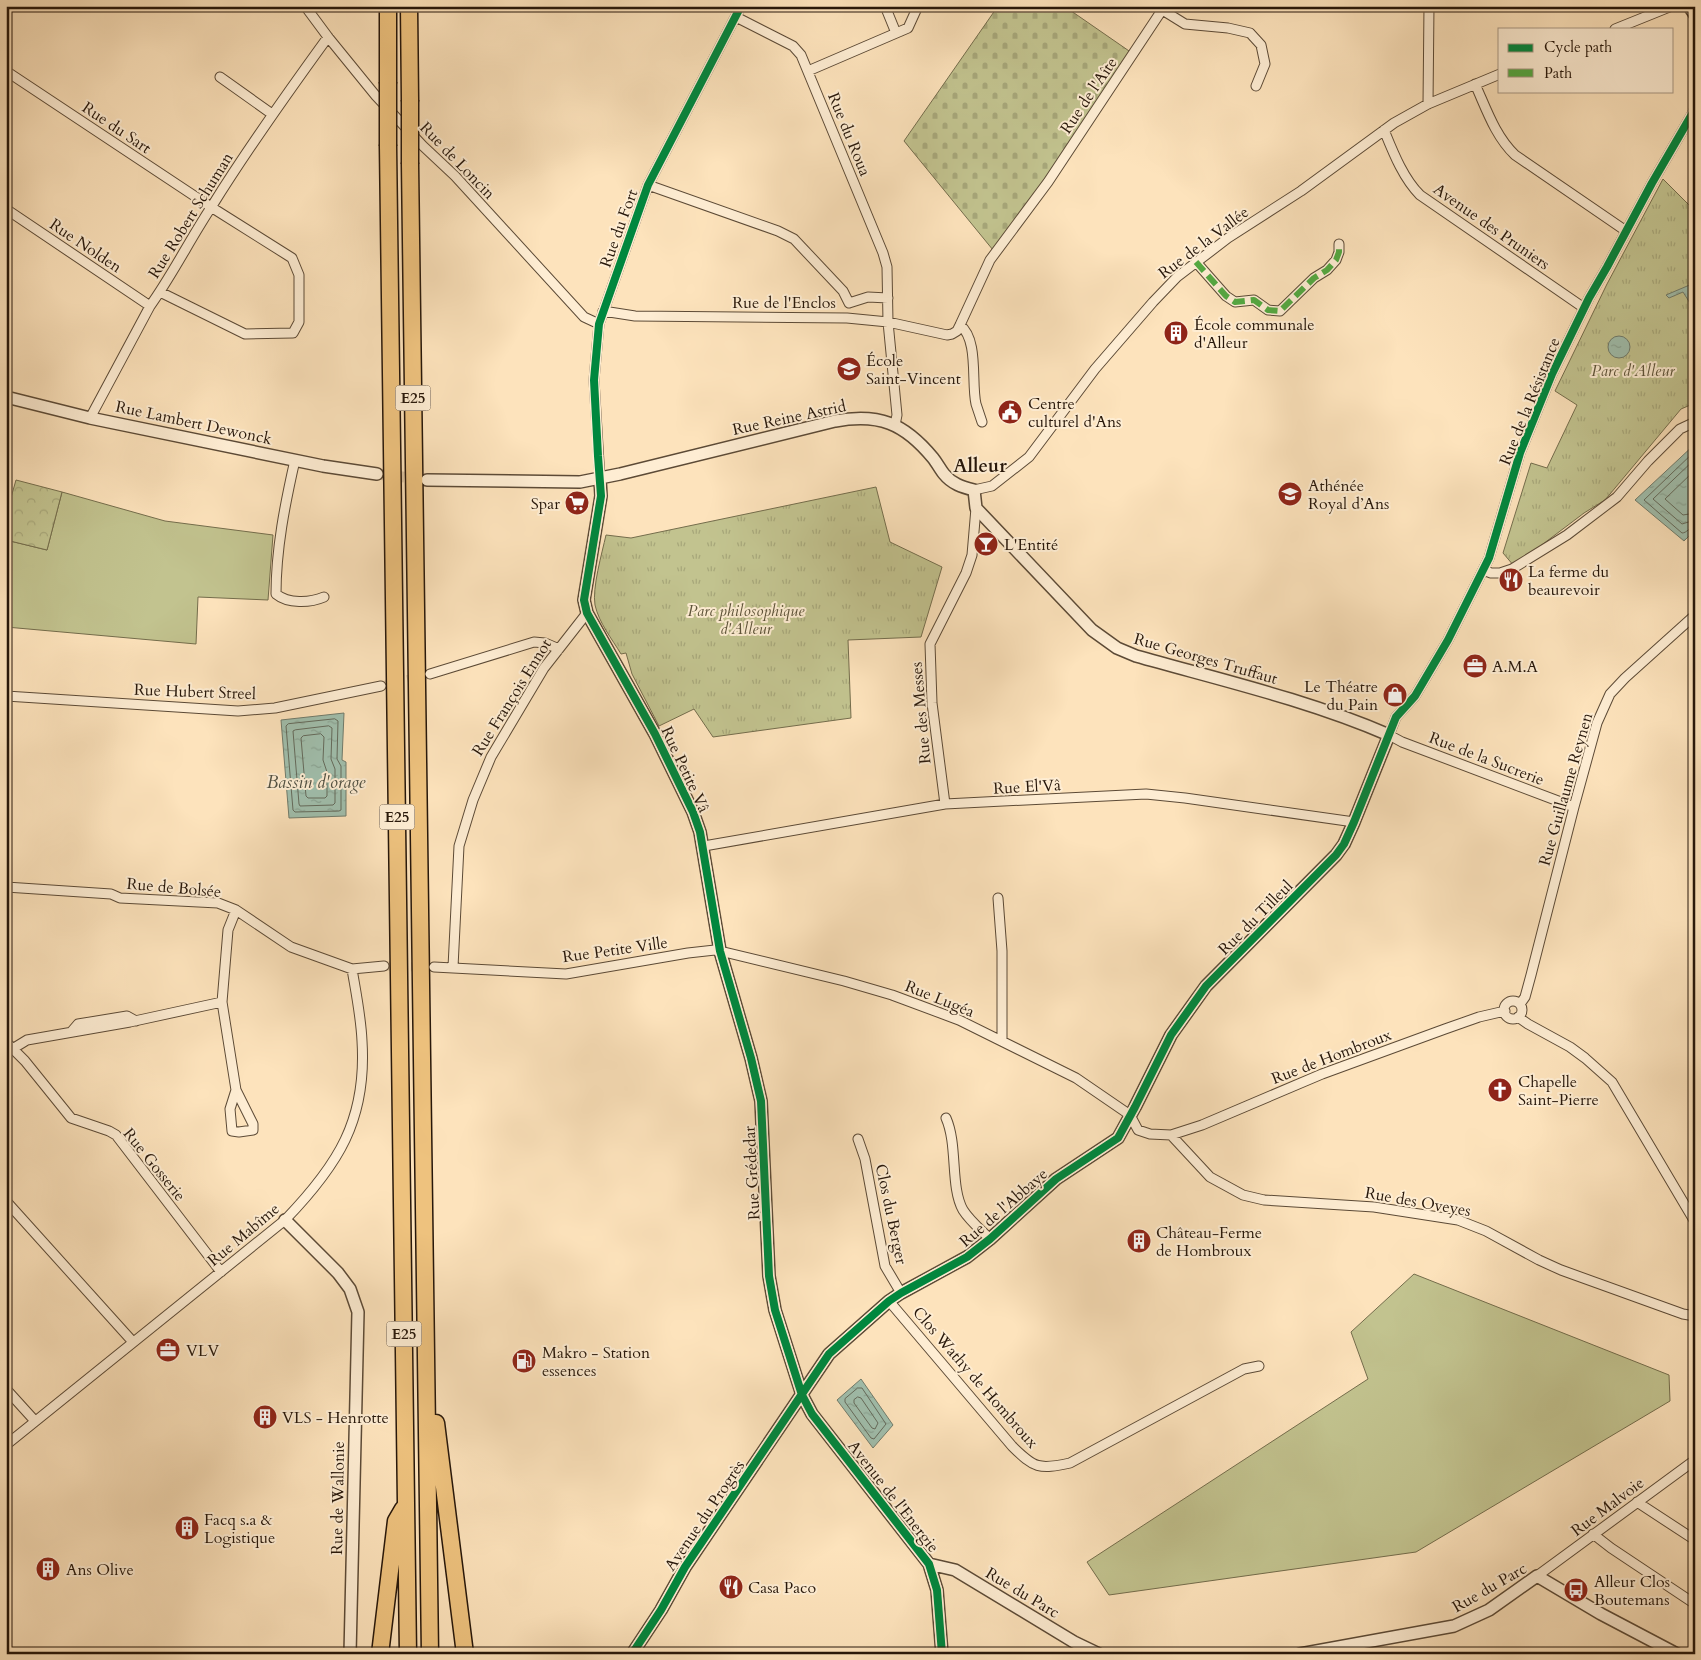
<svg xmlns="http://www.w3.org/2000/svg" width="1701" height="1660" font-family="Cardo,serif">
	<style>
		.grass { fill: #c2c38f; stroke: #746d4c }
		.forest { fill: url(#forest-crowns); stroke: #746d4c }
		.cemetery { fill: url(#cemetery-stones); stroke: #746d4c }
		.park { fill: url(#park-tufts); stroke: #746d4c }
		.water { fill: url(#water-ripples); stroke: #707b6b }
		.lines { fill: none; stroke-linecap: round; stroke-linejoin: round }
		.shore { stroke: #646a5b; stroke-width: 1 }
		.minor-tunnel { stroke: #ddc4a1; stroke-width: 9; stroke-dasharray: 9 4.5; stroke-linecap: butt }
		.tertiary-tunnel { stroke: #ddc4a1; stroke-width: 11; stroke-dasharray: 11 5.5; stroke-linecap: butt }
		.minor-casing { stroke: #5c4a36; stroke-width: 11 }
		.tertiary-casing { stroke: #5c4a36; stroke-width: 14 }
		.motorway-casing { stroke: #27170a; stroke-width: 19 }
		.minor { stroke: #feedd3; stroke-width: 9 }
		.tertiary { stroke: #feedd3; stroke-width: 11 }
		.motorway { stroke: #eec27e; stroke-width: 16 }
		.motorway-bridge-casing { stroke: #27170a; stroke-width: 19; stroke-linecap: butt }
		.motorway-bridge { stroke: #eec27e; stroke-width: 16 }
		.quiet { stroke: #53a941; stroke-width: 6; stroke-dasharray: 12 6; stroke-linecap: butt }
		.cycleway-casing { stroke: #feedd3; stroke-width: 11 }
		.cycleway { stroke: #00873e; stroke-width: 8 }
		.labels { text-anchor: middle; stroke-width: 4; stroke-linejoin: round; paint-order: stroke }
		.shield { fill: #feedd3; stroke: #685746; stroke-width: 1 }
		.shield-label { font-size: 15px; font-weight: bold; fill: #27170a }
		.street-label { font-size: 16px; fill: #27170a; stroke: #feedd3 }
		.poi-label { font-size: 16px; fill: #27170a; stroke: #feedd3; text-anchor: start }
		.park-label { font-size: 16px; font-style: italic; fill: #5d5339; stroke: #feedd3 }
		.water-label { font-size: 18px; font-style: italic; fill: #515143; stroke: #feedd3 }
		.quarter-label { font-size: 19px; font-weight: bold; fill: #27170a; stroke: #feedd3 }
	</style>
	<defs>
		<pattern id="forest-crowns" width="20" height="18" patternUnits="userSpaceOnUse" patternTransform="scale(1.25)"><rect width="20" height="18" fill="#c2c38f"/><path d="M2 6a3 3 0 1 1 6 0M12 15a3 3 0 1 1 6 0" fill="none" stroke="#a7a77a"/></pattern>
		<pattern id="cemetery-stones" width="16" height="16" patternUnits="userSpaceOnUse" patternTransform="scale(1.25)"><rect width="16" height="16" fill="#c2c38f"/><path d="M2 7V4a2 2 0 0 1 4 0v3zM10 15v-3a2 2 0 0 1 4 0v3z" fill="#a7a77a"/></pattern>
		<pattern id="park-tufts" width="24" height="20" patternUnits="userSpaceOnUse" patternTransform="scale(1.25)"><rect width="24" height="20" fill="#c2c38f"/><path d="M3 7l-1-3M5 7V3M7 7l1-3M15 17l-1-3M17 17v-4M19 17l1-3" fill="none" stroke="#a7a77a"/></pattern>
		<pattern id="water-ripples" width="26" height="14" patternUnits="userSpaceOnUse" patternTransform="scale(1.25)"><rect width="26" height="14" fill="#a0beac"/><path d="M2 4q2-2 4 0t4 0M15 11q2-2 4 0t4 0" fill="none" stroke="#8aa393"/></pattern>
	</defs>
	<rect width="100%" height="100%" fill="#fde3bc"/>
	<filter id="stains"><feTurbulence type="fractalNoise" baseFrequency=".004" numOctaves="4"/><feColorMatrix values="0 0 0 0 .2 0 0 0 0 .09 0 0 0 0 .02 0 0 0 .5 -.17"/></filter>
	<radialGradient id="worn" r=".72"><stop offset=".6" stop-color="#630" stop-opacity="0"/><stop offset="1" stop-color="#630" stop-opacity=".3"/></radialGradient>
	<path class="grass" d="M62,492L165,521L273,535L268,600L198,597L196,644L6,627V540L47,550Z
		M1414,1274L1669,1375L1670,1401L1416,1552L1109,1595L1087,1562L1368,1379L1351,1332Z"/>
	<path class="forest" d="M16,480L62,492L47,550L6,540V515Z"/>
	<path class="cemetery" d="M998,6H1064L1132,53L1048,182L993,250L904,141Z"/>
	<path class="park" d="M1663,179L1695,211V403L1681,409L1605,500L1584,513L1514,566L1503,553L1531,463L1547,468L1577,405L1555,391L1607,284Z
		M876,487L890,542L942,567L921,637L848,640L851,718L713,737L694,709L659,726L632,674L626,653L621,654C612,639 599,623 595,605C592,588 602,553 606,535L631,538Z"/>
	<path class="water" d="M1692,284L1695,288V311L1683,292L1669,298L1666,295Z
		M1608 347a11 11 0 1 1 22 0a11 11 0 1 1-22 0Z
		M1695,444V530L1684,541L1635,500Z
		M344,713L342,760L346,762V816L289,818L281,720Z
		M861,1379L893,1425L873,1448L837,1400Z"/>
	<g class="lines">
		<path class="shore" d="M1695,451L1644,500L1682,533C1687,533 1689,527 1695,527
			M1695,459L1653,499L1682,524L1695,520
			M1695,470L1665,499L1683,515L1695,513
			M335,719L338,721L337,759L341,766V810L339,811L295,812L293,810L286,726L288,724Z
			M329,726L332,728L331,759L335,769V803L333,805L300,806L299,804L293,731L295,730Z
			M321,734L324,737L323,760L327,772V796L325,798H308L306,796L301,738L303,736Z
			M858,1388H862L886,1424L874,1439L871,1438L845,1402V1399Z
			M858,1397L861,1398L878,1423L875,1429L872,1428L854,1403V1400Z"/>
		<path class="minor-tunnel" d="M381,686L430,674
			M384,966L423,967"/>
		<path class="tertiary-tunnel" d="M377,474L421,479"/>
		<defs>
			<path id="minor" d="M305,6L328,37L376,96L423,146L455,176L584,317L599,324
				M885,6L896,33
				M1156,6L1185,24L1228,28L1250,33L1261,45L1265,64L1256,86
				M736,17L793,46L801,55L883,253L887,267L888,322L897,415L895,425
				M1615,29L1672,6
				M6,71L211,207L292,258L299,275V322L293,333L245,334L160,292
				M808,71L908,28L918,6
				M220,77L272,114
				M1475,84C1486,108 1495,136 1515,155L1626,231
				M1428,104L1429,6
				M1384,130C1393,152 1403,178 1420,195L1584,308
				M648,185L778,231L794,239L843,291L849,303
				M6,209L150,306
				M1196,262L1226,296L1235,302L1254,300L1268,310L1280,311L1314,278L1327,270L1336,260L1339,252V244
				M849,303L868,297L888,298
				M603,311L635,316L847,318L888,322L947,335L952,334L957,331L960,325L990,260L1048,182L1162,10
				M960,325C979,340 971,382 976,404C978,410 980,416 982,422
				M90,418L150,306C173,274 190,239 212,206C248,148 288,92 328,37
				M295,460C285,504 276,549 276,594C288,604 310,603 324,597
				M600,479L594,380L599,324L648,185L741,6
				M974,490L992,486L1029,457L1095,369L1153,302L1177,277L1228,238L1301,191L1394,123L1428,104L1500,74
				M1483,570L1491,573H1500L1512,569L1567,535L1617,497L1648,461L1680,429L1695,422
				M430,674L534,642L545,643L559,649
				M6,696L238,711L275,708L381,686
				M945,804L932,703L930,644L966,573L972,555L976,508
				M1574,807L1402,742L1389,735L1396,717L1415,696L1448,640L1489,558L1520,453L1552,374L1589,298L1607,267L1652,183L1695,109
				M704,846L945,804L1146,794L1185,798L1354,822
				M6,887L111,894L120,898L218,903L236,910L291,947L352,969L384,966
				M998,898L1002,951V1041
				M434,967L566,974L688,953L715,950L720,951L844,981L892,995L959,1020L1076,1078L1130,1115L1138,1130L1150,1134L1171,1135L1202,1125L1322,1074L1445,1029L1479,1017L1505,1011
				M453,967L459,846L473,800L491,757L544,668L587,613
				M1504 1010a9 9 0 1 1 18 0a9 9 0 1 1-18 0Z
				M1520,1004L1525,997L1531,975L1574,807L1597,723L1610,694L1625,678L1695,615
				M1518,1017L1528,1024L1570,1047L1585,1058L1612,1082L1695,1222
				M72,1031L78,1024L127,1016L136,1021
				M6,1042L25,1061L71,1118L109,1131L116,1135L221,1272
				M14,1048L27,1040L130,1022L222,1002
				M236,1090L253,1124V1130L239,1132L232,1131L230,1109L236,1090L222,1002L228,930L236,910
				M946,1118C958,1145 950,1187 963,1210C970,1221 981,1230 990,1239
				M1171,1135L1210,1177L1243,1195L1264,1200L1374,1207L1458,1220L1486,1231L1539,1260L1561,1270L1683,1314L1695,1316
				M858,1139L865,1159L885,1266L901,1293
				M6,1201L133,1342
				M889,1301L1012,1446C1034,1468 1039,1470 1070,1463L1244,1369L1259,1366
				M6,1389L35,1421
				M6,1445L285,1220C338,1165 367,1120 362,1041C361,1017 356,993 352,969
				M1637,1502L1695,1540
				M1593,1534L1611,1548L1695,1604
				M1537,1576L1695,1460"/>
			<path id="tertiary" d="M1689,6L1695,15
				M6,397L90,418L323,466L377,474
				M600,479L601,496L584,600L587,613L655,734L693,812L700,832L720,951L751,1058L761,1101L769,1276L775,1310L802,1395L812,1414L929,1564L937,1590L942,1654
				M427,480L580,482L620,474L835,421C879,413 904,423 933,458C937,463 940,469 944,474C952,484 962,487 974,490L976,508L1092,630L1117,648L1136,656C1221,680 1308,700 1389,735L1354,822L1344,844L1336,855L1206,986L1171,1035L1135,1107L1118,1138L1056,1179L990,1239L967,1257L901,1293L889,1301L829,1354L685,1567L661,1610L632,1654
				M285,1220L338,1273L350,1289L358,1312L350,1654
				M929,1564L955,1570L1074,1642L1099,1654
				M1300,1654L1454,1626L1489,1610L1537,1576L1601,1614L1677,1654"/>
			<path id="motorway" d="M409,6L410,100
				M388,82V6
				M388,146L408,1654
				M410,164L430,1654
				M436,1423L465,1654
				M380,1654L396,1521L403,1509"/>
		</defs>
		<use href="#minor" class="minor-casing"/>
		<use href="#tertiary" class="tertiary-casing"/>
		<use href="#motorway" class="motorway-casing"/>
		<use href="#minor" class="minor"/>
		<use href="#tertiary" class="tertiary"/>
		<use href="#motorway" class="motorway"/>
		<defs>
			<path id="motorway-bridge" d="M388,82V146
				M410,100V164"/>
		</defs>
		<use href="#motorway-bridge" class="motorway-bridge-casing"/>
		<use href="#motorway-bridge" class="motorway-bridge"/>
		<path class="quiet" d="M1196,262L1226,296L1235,302L1254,300L1268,310L1280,311L1314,278L1327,270L1336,260L1339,252V244"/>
		<defs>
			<path id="cycleway" d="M741,6L648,185L599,324L594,380L598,456L601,496L584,600L587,613L655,734L693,812L700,832L720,951L751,1058L761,1101L769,1276L775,1310L802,1395L812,1414L929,1564L937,1590L942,1654
				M632,1654L661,1610L685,1567L829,1354L889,1301L901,1293L967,1257L990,1239L1056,1179L1118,1138L1135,1107L1171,1035L1206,986L1336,855L1344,844L1354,822L1396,717L1415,696L1448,640L1489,558L1520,453L1552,374L1589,298L1607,267L1652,183L1695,109"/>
		</defs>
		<use href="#cycleway" class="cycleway-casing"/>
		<use href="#cycleway" class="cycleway"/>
	</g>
	<defs>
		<symbol id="building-disc" viewBox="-11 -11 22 22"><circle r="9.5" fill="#8f2418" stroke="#feedd3"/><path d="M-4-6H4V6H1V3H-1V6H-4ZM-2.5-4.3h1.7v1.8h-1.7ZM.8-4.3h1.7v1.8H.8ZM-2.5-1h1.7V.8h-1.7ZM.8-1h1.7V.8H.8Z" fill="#fff"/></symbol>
		<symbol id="school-disc" viewBox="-11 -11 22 22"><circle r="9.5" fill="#8f2418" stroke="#feedd3"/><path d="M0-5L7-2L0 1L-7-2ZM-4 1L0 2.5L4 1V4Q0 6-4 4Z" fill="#fff"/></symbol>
		<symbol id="civic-disc" viewBox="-11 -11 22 22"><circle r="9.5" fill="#8f2418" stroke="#feedd3"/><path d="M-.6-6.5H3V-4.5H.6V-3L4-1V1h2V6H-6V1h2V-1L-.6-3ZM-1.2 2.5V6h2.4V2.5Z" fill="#fff"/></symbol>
		<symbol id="supermarket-disc" viewBox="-11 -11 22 22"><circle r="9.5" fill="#8f2418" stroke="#feedd3"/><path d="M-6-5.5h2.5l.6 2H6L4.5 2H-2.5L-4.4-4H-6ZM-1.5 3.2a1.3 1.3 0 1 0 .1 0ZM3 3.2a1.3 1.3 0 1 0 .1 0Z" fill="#fff"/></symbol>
		<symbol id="bar-disc" viewBox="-11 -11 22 22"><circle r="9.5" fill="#8f2418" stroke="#feedd3"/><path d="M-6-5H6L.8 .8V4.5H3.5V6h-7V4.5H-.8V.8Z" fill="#fff"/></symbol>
		<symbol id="restaurant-disc" viewBox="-11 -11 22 22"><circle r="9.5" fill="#8f2418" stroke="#feedd3"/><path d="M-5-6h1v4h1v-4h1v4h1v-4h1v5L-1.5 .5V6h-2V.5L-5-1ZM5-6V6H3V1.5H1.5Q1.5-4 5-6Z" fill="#fff"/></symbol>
		<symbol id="office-disc" viewBox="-11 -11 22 22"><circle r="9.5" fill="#8f2418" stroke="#feedd3"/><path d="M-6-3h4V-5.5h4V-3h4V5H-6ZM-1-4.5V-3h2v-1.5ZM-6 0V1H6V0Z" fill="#fff"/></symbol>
		<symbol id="shop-disc" viewBox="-11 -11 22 22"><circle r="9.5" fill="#8f2418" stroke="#feedd3"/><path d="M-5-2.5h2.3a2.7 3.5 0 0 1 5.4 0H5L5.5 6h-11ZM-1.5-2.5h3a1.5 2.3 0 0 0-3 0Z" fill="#fff"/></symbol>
		<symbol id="church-disc" viewBox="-11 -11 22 22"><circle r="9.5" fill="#8f2418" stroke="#feedd3"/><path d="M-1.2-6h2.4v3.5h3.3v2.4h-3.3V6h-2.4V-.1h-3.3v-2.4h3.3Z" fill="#fff"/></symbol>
		<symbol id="fuel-disc" viewBox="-11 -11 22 22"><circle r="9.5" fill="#8f2418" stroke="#feedd3"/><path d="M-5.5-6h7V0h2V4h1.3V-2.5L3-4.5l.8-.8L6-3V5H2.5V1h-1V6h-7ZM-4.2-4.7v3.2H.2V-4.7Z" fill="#fff"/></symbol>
		<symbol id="bus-disc" viewBox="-11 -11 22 22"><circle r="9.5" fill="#8f2418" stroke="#feedd3"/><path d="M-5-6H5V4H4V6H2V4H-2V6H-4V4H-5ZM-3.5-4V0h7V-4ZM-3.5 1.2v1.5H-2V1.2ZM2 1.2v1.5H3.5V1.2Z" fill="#fff"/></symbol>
	</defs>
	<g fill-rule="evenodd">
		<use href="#building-disc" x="1162" y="319" width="28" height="28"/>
		<use href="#school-disc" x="835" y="355" width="28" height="28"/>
		<use href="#civic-disc" x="996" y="398" width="28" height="28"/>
		<use href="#school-disc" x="1276" y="480" width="28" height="28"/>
		<use href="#supermarket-disc" x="563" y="489" width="28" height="28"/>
		<use href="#bar-disc" x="972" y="530" width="28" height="28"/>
		<use href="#restaurant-disc" x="1497" y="566" width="28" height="28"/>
		<use href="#office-disc" x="1461" y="652" width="28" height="28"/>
		<use href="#shop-disc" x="1381" y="681" width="28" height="28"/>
		<use href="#church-disc" x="1486" y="1076" width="28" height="28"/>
		<use href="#building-disc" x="1125" y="1227" width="28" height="28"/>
		<use href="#office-disc" x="154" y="1336" width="28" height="28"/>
		<use href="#fuel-disc" x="510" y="1347" width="28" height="28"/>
		<use href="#building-disc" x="251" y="1403" width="28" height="28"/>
		<use href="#building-disc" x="173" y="1514" width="28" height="28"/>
		<use href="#building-disc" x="34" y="1555" width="28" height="28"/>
		<use href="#restaurant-disc" x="717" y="1573" width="28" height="28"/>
		<use href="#bus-disc" x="1562" y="1576" width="28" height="28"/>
	</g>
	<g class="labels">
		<g class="shield">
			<rect x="395.5" y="385.5" width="35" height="25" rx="4"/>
			<rect x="379.5" y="804.5" width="35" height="25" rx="4"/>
			<rect x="386.5" y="1321.5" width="35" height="25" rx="4"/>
		</g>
		<g class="shield-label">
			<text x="413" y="403">E25</text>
			<text x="397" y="822">E25</text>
			<text x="404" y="1339">E25</text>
		</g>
		<g class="street-label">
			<text transform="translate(1088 95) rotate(-56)" y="6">Rue de l'Aîte</text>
			<text transform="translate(117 127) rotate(34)" y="6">Rue du Sart</text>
			<text transform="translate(850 134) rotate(68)" y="6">Rue du Roua</text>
			<text transform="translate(458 160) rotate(46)" y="6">Rue de Loncin</text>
			<text transform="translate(190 215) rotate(-58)" y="6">Rue Robert Schuman</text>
			<text transform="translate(1492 226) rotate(35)" y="6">Avenue des Pruniers</text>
			<text transform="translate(618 228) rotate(-70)" y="6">Rue du Fort</text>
			<text transform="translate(1203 242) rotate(-37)" y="6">Rue de la Vallée</text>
			<text transform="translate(86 245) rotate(34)" y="6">Rue Nolden</text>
			<text x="784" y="308">Rue de l'Enclos</text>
			<text transform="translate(1529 401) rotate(-68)" y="6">Rue de la Résistance</text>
			<text transform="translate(789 417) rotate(-12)" y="6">Rue Reine Astrid</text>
			<text transform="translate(194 422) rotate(12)" y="6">Rue Lambert Dewonck</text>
			<text transform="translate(1206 658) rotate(16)" y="6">Rue Georges Truffaut</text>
			<text transform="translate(195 691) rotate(2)" y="6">Rue Hubert Streel</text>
			<text transform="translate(511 697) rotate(-58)" y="6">Rue François Ennot</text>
			<text transform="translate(920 713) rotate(-95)" y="6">Rue des Messes</text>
			<text transform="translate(1487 758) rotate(21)" y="6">Rue de la Sucrerie</text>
			<text transform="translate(686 769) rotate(65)" y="6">Rue Petite Vâ</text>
			<text transform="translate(1027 786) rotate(-3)" y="6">Rue El'Vâ</text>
			<text transform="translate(1565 789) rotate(-74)" y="6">Rue Guillaume Reynen</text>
			<text transform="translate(174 887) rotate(5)" y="6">Rue de Bolsée</text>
			<text transform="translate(1255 917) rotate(-45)" y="6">Rue du Tilleul</text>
			<text transform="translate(615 949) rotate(-8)" y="6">Rue Petite Ville</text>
			<text transform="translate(940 998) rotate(22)" y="6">Rue Lugéa</text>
			<text transform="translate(1331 1056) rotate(-21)" y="6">Rue de Hombroux</text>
			<text transform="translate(155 1164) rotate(51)" y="6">Rue Gosserie</text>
			<text transform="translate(751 1173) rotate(-93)" y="6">Rue Grédedar</text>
			<text transform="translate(1418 1201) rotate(10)" y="6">Rue des Oveyes</text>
			<text transform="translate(1003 1207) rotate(-41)" y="6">Rue de l'Abbaye</text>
			<text transform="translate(892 1214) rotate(78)" y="6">Clos du Berger</text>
			<text transform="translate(243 1234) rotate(-40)" y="6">Rue Mabîme</text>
			<text transform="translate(976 1377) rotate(49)" y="6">Clos Wathy de Hombroux</text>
			<text transform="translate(894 1496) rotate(52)" y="6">Avenue de l'Energie</text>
			<text transform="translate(337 1498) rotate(-89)" y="6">Rue de Wallonie</text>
			<text transform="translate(1607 1506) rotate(-37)" y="6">Rue Malvoie</text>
			<text transform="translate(704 1515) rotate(-56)" y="6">Avenue du Progrès</text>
			<text transform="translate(1489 1587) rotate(-30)" y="6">Rue du Parc</text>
			<text transform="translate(1023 1592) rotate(31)" y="6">Rue du Parc</text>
		</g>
		<g class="poi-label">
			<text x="1194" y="330">École communale<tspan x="1194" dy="18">d'Alleur</tspan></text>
			<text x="866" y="366">École<tspan x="866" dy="18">Saint-Vincent</tspan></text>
			<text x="1028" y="409">Centre<tspan x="1028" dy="18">culturel d'Ans</tspan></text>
			<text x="1308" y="491">Athénée<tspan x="1308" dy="18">Royal d’Ans</tspan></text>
			<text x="560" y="509" text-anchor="end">Spar</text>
			<text x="1004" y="550">L'Entité</text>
			<text x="1528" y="577">La ferme du<tspan x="1528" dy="18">beaurevoir</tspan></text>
			<text x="1492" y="672">A.M.A</text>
			<text x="1378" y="692" text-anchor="end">Le Théatre<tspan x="1378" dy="18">du Pain</tspan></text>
			<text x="1518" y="1087">Chapelle<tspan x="1518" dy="18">Saint-Pierre</tspan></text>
			<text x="1156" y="1238">Château-Ferme<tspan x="1156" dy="18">de Hombroux</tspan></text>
			<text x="186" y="1356">VLV</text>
			<text x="542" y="1358">Makro - Station<tspan x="542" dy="18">essences</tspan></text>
			<text x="282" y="1423">VLS - Henrotte</text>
			<text x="204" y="1525">Facq s.a &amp;<tspan x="204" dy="18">Logistique</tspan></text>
			<text x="66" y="1575">Ans Olive</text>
			<text x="1594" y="1587">Alleur Clos<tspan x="1594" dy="18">Boutemans</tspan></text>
			<text x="748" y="1593">Casa Paco</text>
		</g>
		<g class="park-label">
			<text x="1633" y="376">Parc d'Alleur</text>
			<text x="746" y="616">Parc philosophique<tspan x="746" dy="18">d'Alleur</tspan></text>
		</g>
		<g class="water-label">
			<text x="316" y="788">Bassin d'orage</text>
		</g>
		<g class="quarter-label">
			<text x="980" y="472">Alleur</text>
		</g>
	</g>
	<rect width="1701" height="1660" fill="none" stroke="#fde3bc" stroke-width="25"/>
	<rect x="8" y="8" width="1686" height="1645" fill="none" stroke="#27170a" stroke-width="2.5"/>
	<rect x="12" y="12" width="1676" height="1635" fill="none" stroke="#27170a"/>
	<rect x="1498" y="28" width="175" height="65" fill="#feedd3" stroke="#a89783"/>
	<rect x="1508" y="44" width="25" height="8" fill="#00873e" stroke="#a89783"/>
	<text x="1544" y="52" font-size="15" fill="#27170a">Cycle path</text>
	<rect x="1508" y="69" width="25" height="8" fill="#53a941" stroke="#a89783"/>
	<text x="1544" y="78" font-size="15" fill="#27170a">Path</text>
	<rect width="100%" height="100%" filter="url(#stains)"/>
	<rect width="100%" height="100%" fill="url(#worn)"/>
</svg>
